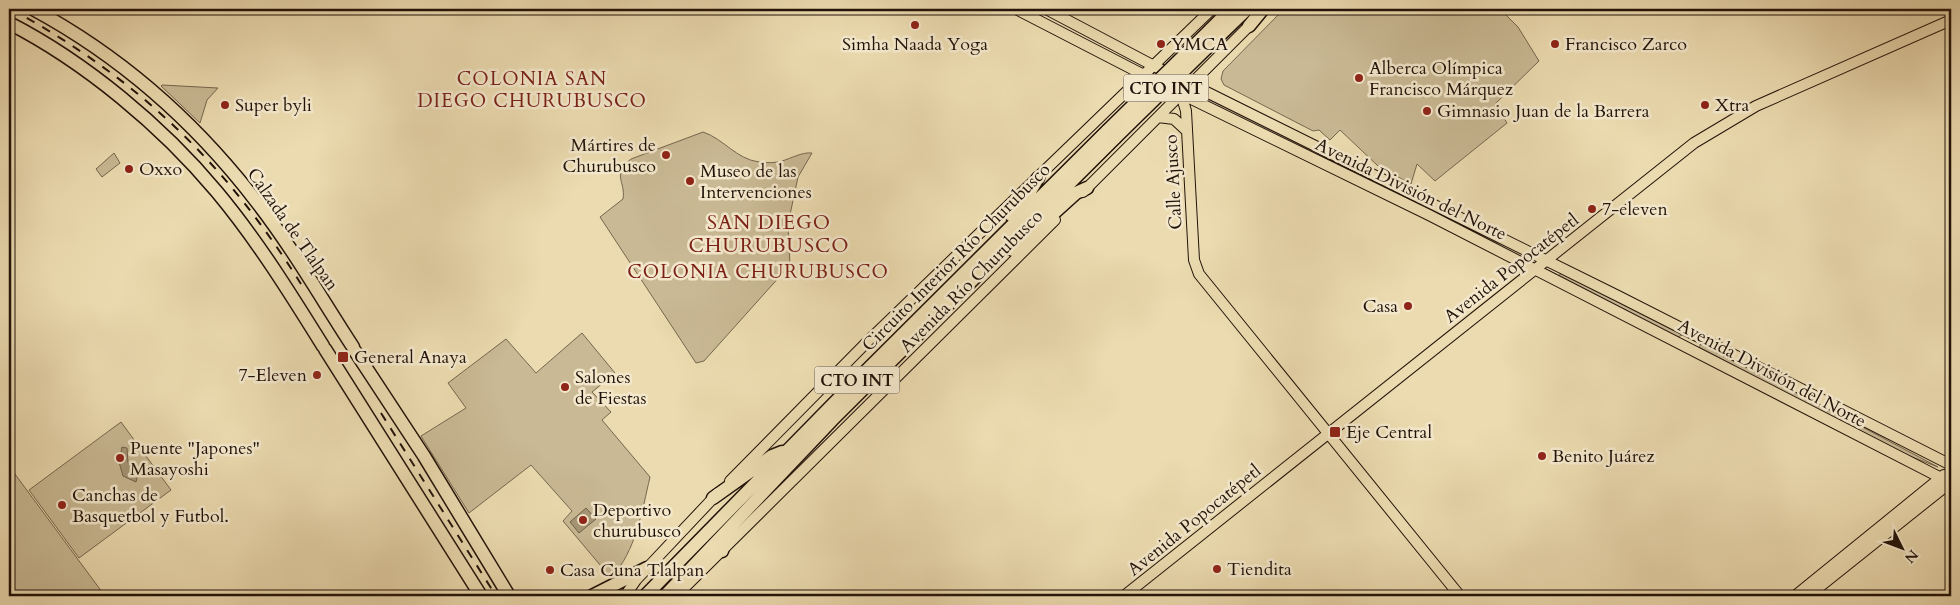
<svg xmlns="http://www.w3.org/2000/svg" width="1960" height="605" font-family="Cardo,serif">
	<style>
		.green { fill: #c9b994; stroke: #75664e }
		.water { fill: #a79777; stroke: #71624b }
		.lines { fill: none; stroke-linecap: round; stroke-linejoin: round }
		.major-casing { stroke: #211209; stroke-width: 12 }
		.highway-casing { stroke: #211209; stroke-width: 15 }
		.major { stroke: #ecdbb0; stroke-width: 10 }
		.highway { stroke: #ecdbb0; stroke-width: 12 }
		.rail { stroke: #211209; stroke-width: 2; stroke-dasharray: 9 9; stroke-linecap: butt }
		.highway-bridge-casing { stroke: #211209; stroke-width: 15; stroke-linecap: butt }
		.highway-bridge { stroke: #ecdbb0; stroke-width: 12 }
		.poi-dot { fill: #8f2418; stroke: #f3e8cc; stroke-width: 2 }
		.labels { text-anchor: middle; stroke-width: 5; stroke-linejoin: round; paint-order: stroke }
		.shield { fill: #f3e8cc; stroke: #605244; stroke-width: 1 }
		.shield-label { font-size: 16px; font-weight: bold; fill: #211209 }
		.poi-label { font-size: 18px; fill: #211209; stroke: #f3e8cc; text-anchor: start }
		.street-label { font-size: 18px; fill: #211209; stroke: #f3e8cc }
		.neighbourhood-label { font-size: 19px; letter-spacing: 1px; fill: #7a1f14; stroke: #f3e8cc }
		.quarter-label { font-size: 20px; letter-spacing: 1px; fill: #7a1f14; stroke: #f3e8cc }
	</style>
	<rect width="100%" height="100%" fill="#ecdbb0"/>
	<filter id="stains"><feTurbulence type="fractalNoise" baseFrequency=".004" numOctaves="4"/><feColorMatrix values="0 0 0 0 .2 0 0 0 0 .09 0 0 0 0 .02 0 0 0 .5 -.17"/></filter>
	<radialGradient id="worn" r=".72"><stop offset=".6" stop-color="#630" stop-opacity="0"/><stop offset="1" stop-color="#630" stop-opacity=".3"/></radialGradient>
	<path class="green" d="M1284,9H1500L1518,27L1539,61L1495,104L1507,123L1435,181L1417,164L1411,184L1378,166L1340,130L1330,140L1319,130L1313,131L1224,85L1221,79L1223,71Z
		M162,85L218,88L207,100L200,123L161,86Z
		M1208,97L1507,246L1487,239L1208,103Z
		M703,132C724,139 736,159 759,162C765,163 776,163 782,161C792,158 802,152 812,153L798,177L791,210L788,227L790,265L704,361L696,363L600,217L623,199C626,181 611,175 631,159Z
		M114,153L120,163L102,177L96,169Z
		M1563,272L1684,334L1678,337L1557,277Z
		M582,333L615,373L592,392L611,412L602,420L650,477C642,511 636,551 611,578L563,521L572,511L531,465L469,513L421,436L466,408L448,383L506,339L536,373Z
		M1702,342L1713,348L1938,467L1889,448L1699,347Z
		M121,422L171,490L79,558L29,490Z
		M9,466L105,596H9Z"/>
	<path class="water" d="M122,447L127,448L128,463L136,466L138,474L136,482L123,476L119,462Z
		M586,508L596,519L579,533L570,522Z"/>
	<g class="lines">
		<defs>
			<path id="major" d="M1016,9L1173,90L1429,215L1951,483
				M1046,9L1154,66L1618,296L1951,465
				M1181,94L1186,111L1194,260L1199,274L1460,596
				M1158,117L1174,119L1187,131
				M1083,192L1253,22
				M730,481L869,340L1212,9
				M625,596L636,580L718,493
				M676,596L1055,220
				M1124,596L1694,143L1756,106L1951,20
				M1795,596L1944,475
				M1808,596L1951,482"/>
			<path id="highway" d="M33,9C120,56 196,123 256,201C292,247 321,298 353,347
				M9,23C85,62 162,126 217,192C257,240 290,293 323,346
				M1249,26L1263,9
				M1210,30L1231,9
				M1217,38L1247,9
				M1011,215L1025,200L1038,178
				M1013,250L1076,193L1087,188
				M325,349L481,596
				M355,351L424,456L509,596
				M713,498L772,456L782,452
				M722,551L724,544L734,533
				M592,596L647,568
				M645,596L847,390L1108,130
				M665,596L832,420L1115,138"/>
		</defs>
		<use href="#major" class="major-casing"/>
		<use href="#highway" class="highway-casing"/>
		<use href="#major" class="major"/>
		<use href="#highway" class="highway"/>
		<path class="rail" d="M11,9C138,79 224,161 301,284
			M381,413L496,596"/>
		<defs>
			<path id="highway-bridge" d="M1108,130L1210,30
				M1115,138L1217,38"/>
		</defs>
		<use href="#highway-bridge" class="highway-bridge-casing"/>
		<use href="#highway-bridge" class="highway-bridge"/>
	</g>
	<g class="poi-dot">
		<circle cx="915" cy="25" r="5"/>
		<circle cx="1161" cy="44" r="5"/>
		<circle cx="1555" cy="44" r="5"/>
		<circle cx="1359" cy="78" r="5"/>
		<circle cx="225" cy="105" r="5"/>
		<circle cx="1705" cy="105" r="5"/>
		<circle cx="1427" cy="111" r="5"/>
		<circle cx="666" cy="155" r="5"/>
		<circle cx="129" cy="169" r="5"/>
		<circle cx="690" cy="181" r="5"/>
		<circle cx="1592" cy="209" r="5"/>
		<circle cx="1408" cy="306" r="5"/>
		<rect x="337" y="351" width="12" height="12" rx="2.5"/>
		<circle cx="317" cy="375" r="5"/>
		<circle cx="565" cy="387" r="5"/>
		<rect x="1329" y="426" width="12" height="12" rx="2.5"/>
		<circle cx="1542" cy="456" r="5"/>
		<circle cx="120" cy="458" r="5"/>
		<circle cx="62" cy="505" r="5"/>
		<circle cx="583" cy="520" r="5"/>
		<circle cx="1217" cy="569" r="5"/>
		<circle cx="550" cy="570" r="5"/>
	</g>
	<g class="labels">
		<g class="shield">
			<rect x="1123.5" y="74.5" width="85" height="27" rx="4"/>
			<rect x="814.5" y="366.5" width="85" height="27" rx="4"/>
		</g>
		<g class="shield-label">
			<text x="1166" y="94">CTO INT</text>
			<text x="857" y="386">CTO INT</text>
		</g>
		<g class="poi-label">
			<text x="915" y="50" text-anchor="middle">Simha Naada Yoga</text>
			<text x="1171" y="50">YMCA</text>
			<text x="1565" y="50">Francisco Zarco</text>
			<text x="1369" y="74">Alberca Olímpica<tspan x="1369" dy="21">Francisco Márquez</tspan></text>
			<text x="235" y="111">Super byli</text>
			<text x="1715" y="111">Xtra</text>
			<text x="1437" y="117">Gimnasio Juan de la Barrera</text>
			<text x="656" y="151" text-anchor="end">Mártires de<tspan x="656" dy="21">Churubusco</tspan></text>
			<text x="139" y="175">Oxxo</text>
			<text x="700" y="177">Museo de las<tspan x="700" dy="21">Intervenciones</tspan></text>
			<text x="1602" y="215">7-eleven</text>
			<text x="1398" y="312" text-anchor="end">Casa</text>
			<text x="354" y="363">General Anaya</text>
			<text x="307" y="381" text-anchor="end">7-Eleven</text>
			<text x="575" y="383">Salones<tspan x="575" dy="21">de Fiestas</tspan></text>
			<text x="1346" y="438">Eje Central</text>
			<text x="130" y="454">Puente "Japones"<tspan x="130" dy="21">Masayoshi</tspan></text>
			<text x="1552" y="462">Benito Juárez</text>
			<text x="72" y="501">Canchas de<tspan x="72" dy="21">Basquetbol y Futbol.</tspan></text>
			<text x="593" y="516">Deportivo<tspan x="593" dy="21">churubusco</tspan></text>
			<text x="1227" y="575">Tiendita</text>
			<text x="560" y="576">Casa Cuna Tlalpan</text>
		</g>
		<g class="street-label">
			<text transform="translate(1173 182) rotate(-93)" y="6">Calle Ajusco</text>
			<text transform="translate(1411 189) rotate(26)" y="6">Avenida División del Norte</text>
			<text transform="translate(293 229) rotate(55)" y="6">Calzada de Tlalpan</text>
			<text transform="translate(956 257) rotate(-45)" y="6">Circuito Interior Río Churubusco</text>
			<text transform="translate(1511 268) rotate(-38)" y="6">Avenida Popocatépetl</text>
			<text transform="translate(971 281) rotate(-45)" y="6">Avenida Río Churubusco</text>
			<text transform="translate(1772 373) rotate(28)" y="6">Avenida División del Norte</text>
			<text transform="translate(1194 520) rotate(-39)" y="6">Avenida Popocatépetl</text>
		</g>
		<g class="neighbourhood-label">
			<text x="532" y="85">COLONIA SAN<tspan x="532" dy="22">DIEGO CHURUBUSCO</tspan></text>
			<text x="758" y="278">COLONIA CHURUBUSCO</text>
		</g>
		<g class="quarter-label">
			<text x="769" y="229">SAN DIEGO<tspan x="769" dy="23">CHURUBUSCO</tspan></text>
		</g>
	</g>
	<rect width="1960" height="605" fill="none" stroke="#ecdbb0" stroke-width="30"/>
	<rect x="10" y="10" width="1940" height="585" fill="none" stroke="#211209" stroke-width="2.5"/>
	<rect x="15" y="15" width="1930" height="575" fill="none" stroke="#211209"/>
	<g transform="translate(1902 548) rotate(132)" stroke="#f3e8cc" stroke-width="4" paint-order="stroke">
	<path d="M0-4L9 19L0 12L-9 19Z" fill="#211209"/>
	<text y="-8" font-size="14" font-weight="bold" text-anchor="middle" fill="#211209">N</text>
	</g>
	<rect width="100%" height="100%" filter="url(#stains)"/>
	<rect width="100%" height="100%" fill="url(#worn)"/>
</svg>
